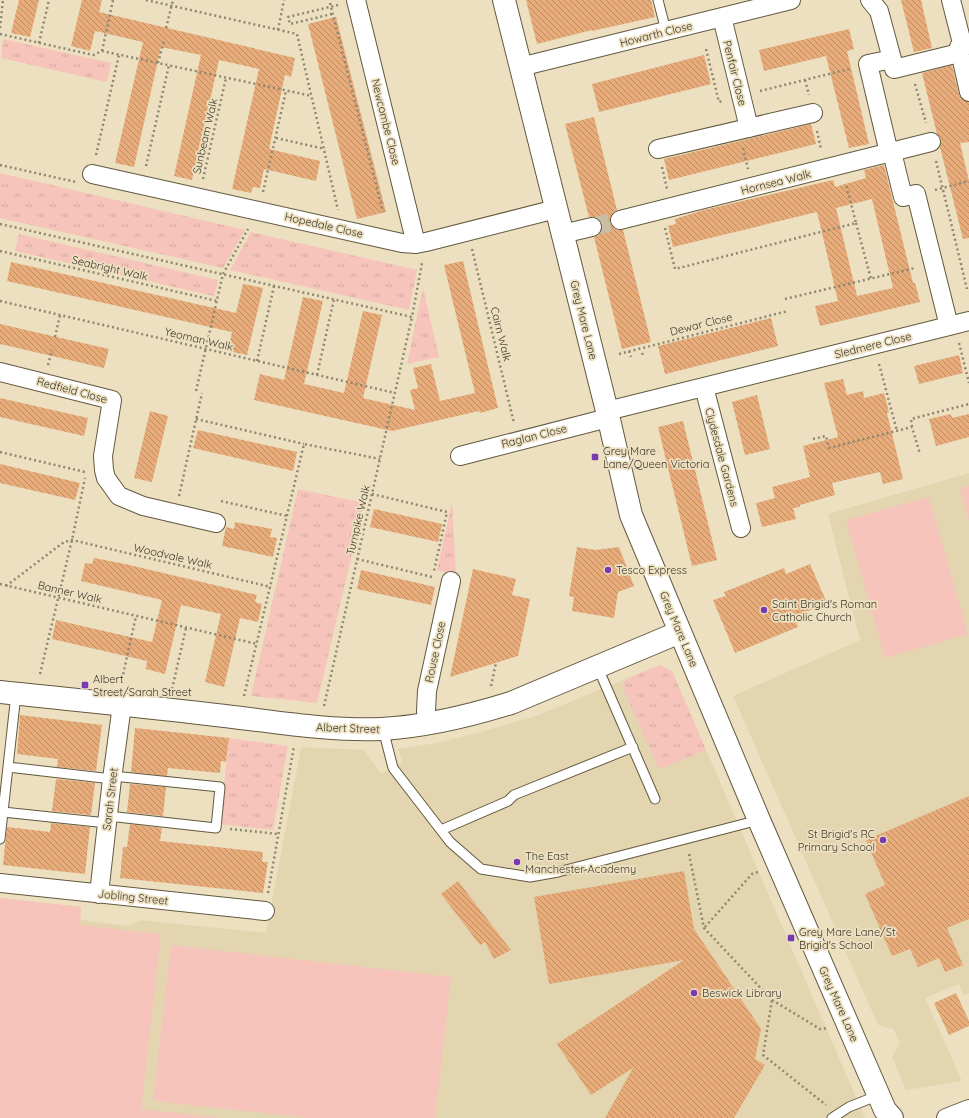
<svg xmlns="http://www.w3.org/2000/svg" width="969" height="1118" font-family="Quicksand,sans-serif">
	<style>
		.built { fill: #e3d5af }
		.grass { fill: url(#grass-tufts) }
		.park { fill: #f6c4ba }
		.building { fill: url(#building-back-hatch); fill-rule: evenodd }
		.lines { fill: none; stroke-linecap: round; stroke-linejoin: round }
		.street-tunnel { stroke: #c9bea3; stroke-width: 18; stroke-dasharray: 18 9; stroke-linecap: butt }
		.lane-casing { stroke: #62583d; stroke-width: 11 }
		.street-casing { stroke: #62583d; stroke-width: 20 }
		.secondary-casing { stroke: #62583d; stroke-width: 24 }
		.path { stroke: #8f8672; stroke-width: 2.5; stroke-dasharray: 2 3; stroke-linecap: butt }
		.lane { stroke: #fff; stroke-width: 9 }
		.street { stroke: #fff; stroke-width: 18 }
		.secondary { stroke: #fff; stroke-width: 22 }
		.poi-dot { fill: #783ab0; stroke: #ece0c1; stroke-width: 1.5 }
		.labels { text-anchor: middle; stroke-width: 3.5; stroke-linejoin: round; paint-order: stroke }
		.street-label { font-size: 11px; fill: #3c372b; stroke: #ece0c1 }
		.poi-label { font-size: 11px; fill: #3c372b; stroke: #ece0c1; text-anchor: start }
	</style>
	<defs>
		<pattern id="grass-tufts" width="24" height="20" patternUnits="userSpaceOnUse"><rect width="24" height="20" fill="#f6c4ba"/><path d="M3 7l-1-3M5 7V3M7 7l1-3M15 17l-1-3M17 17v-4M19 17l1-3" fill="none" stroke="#d4a9a0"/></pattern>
		<pattern id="building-back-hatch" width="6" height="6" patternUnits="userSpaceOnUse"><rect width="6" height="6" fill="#e7ac7a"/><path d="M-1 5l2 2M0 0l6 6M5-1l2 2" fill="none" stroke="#bc8d64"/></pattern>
	</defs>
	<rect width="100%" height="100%" fill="#ece0c1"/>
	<path class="built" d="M969,473V993L964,995L959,984L925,998L962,1081L906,1090L892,1057L900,1043L893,1029L878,1025L733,696L860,640L828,514Z
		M660,665L672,671L865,1118H0V898L81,907L80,920L128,926L140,920L266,933L301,747L364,750L381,774L403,762L398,749L437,743L485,731L533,717Z"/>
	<path class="grass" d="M3,39L111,63L107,82L1,58Z
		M0,173L245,230L223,268L0,218Z
		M251,232L417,270L409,310L230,270Z
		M19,234L218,280L214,296L15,251Z
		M423,288L439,357L407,364Z
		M298,489L364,503L317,703L251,696Z
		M452,502L456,575L437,570Z
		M660,665L672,671L706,750L659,769L622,686L627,679Z
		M229,738L288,746L273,830L220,824Z"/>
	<path class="park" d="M969,486V521L960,488Z
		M929,497L968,634L885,658L846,520Z
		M0,898L81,907L80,925L161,934L141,1109L221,1118H0Z
		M171,945L451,977L435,1118H308L153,1101Z"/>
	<path class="building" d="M19,0H39L30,37L11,33Z
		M82,0H102L99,12L295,58L291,77L285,75L269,149L320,161L316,181L264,169L260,188L253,187L251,193L232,189L259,69L219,60L192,180L174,176L201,55L161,47L134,167L115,163L143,42L95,31L90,51L71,46Z
		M526,0H651L655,17L592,31V30L537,44Z
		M901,0H921L932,48L914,52Z
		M336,17L386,212L357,219L308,24Z
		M849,29L854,49L847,51L869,144L849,148L826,56L764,71L759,50Z
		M704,55L711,84L599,112L592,84Z
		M952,65L959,95L962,99L969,102V142L960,143L969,181V238L963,239L940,147L941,140L937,134L922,73Z
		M594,117L617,210L613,212L610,217V223L613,228L617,230H623L651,342L622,349L594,237L599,235L602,230V224L599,220L595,217H589L565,124Z
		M811,124L816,144L669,180L664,159Z
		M884,165L913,283H915L920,302L820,326L815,306L838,301L817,212L673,247L668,226L676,224L675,219L704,210L833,180L835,187L866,178L864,170ZM872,199L893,288L857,296L836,208Z
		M463,261L498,408L480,413L479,411L392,431L254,400L260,374L284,380L303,297L323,301L304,384L344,393L363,311L382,315L363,398L415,410L410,390L418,388L413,368L431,364L440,401L475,393L444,265Z
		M11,262L236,313L243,284L263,288L247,355L228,351L232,332L7,281Z
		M771,318L778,346L665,374L658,346Z
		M0,324L109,349L104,368L0,344Z
		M959,355L963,373L919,384L914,366Z
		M843,379L847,395L863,391L864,398L884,393L889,412L887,413L903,479L883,484L880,472L832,483L835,495L800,505V507L793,508L796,519L762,527L756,503L775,498L772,487L810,477L803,446L838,437L824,383Z
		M757,395L770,449L745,455L732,402Z
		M0,398L88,418L84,436L0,417Z
		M150,411L168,416L152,482L134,478Z
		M951,414L952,418L969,414V437L936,446L929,419Z
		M683,421L717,560L692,566L658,427Z
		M198,430L297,452L293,471L193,448Z
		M0,464L80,483L75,500L0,483Z
		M374,509L442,524L438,542L370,527Z
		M235,522L272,529L270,537L277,538L273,557L222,546L226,527L234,529Z
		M577,547L595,550L619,547L634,586L618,592L614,618L572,611L574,597L569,596Z
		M94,558L125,564L257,595L255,602L262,604L258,622L240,618L224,687L205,682L221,614L181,605L165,674L146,669L147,661L52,639L56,620L152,642L162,600L81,581L85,563L92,564Z
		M810,564L827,603L794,617L798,627L735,653L713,600L726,596L724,592L784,568L786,574Z
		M473,569L516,579L512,595L530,599L518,656L450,677Z
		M361,570L435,587L431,605L357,589Z
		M20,715L102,725L96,771L57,767L58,759L17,754Z
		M135,728L229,738L226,762L221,761L220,773L168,768L167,776L131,772Z
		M56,779L95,783L91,815L52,811Z
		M130,784L166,787L163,816L127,812Z
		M969,796V919L947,928L963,965L945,972L939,958L918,967L910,949L892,956L865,894L885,885L866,840Z
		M51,823L90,827L85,874L3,865L7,827L50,832Z
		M130,824L162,828L160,841L263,852L262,862H268L263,893L120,878L123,847H127Z
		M684,871L694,929L761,1029L755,1059L765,1065L734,1118H605L633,1068L591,1095L557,1044L684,960L549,984L534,897Z
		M458,881L497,932L511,950L494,959L485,942L480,945L441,894Z
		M956,993L969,1021V1026L949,1035L934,1003Z"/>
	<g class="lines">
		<path class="street-tunnel" d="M592,227L620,220"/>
		<defs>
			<path id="lane" d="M658,0L666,31
				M598,668L655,799
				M16,694L3,812L107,823
				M383,729L393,768L450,842L481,869L530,877L558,872L759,820
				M8,767L112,779
				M108,816L216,828L220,787L113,776
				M441,830L508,801L514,795L633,747
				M0,839L3,812
				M832,1118L849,1107L879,1095"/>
			<path id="street" d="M356,0L416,244
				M870,0L879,11L892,59
				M951,0L963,47
				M722,17L749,128
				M969,45L959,47L969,92
				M520,67L791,0
				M658,149L813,113
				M889,153L868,64L892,59L894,69L959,53
				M92,174L402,243L416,244L426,242L556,209
				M620,220L931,142
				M562,234L592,227
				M949,326L969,321
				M0,372L112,400L103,456L104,470L106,478L119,496L143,506L216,523
				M704,387L741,528
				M607,411L949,326L916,194L903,197L892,152
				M460,456L608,418
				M428,724L426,711L427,691L451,581
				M0,883L265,911
				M99,894L112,779L122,705
				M946,1118L969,1109"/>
			<path id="secondary" d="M504,0L607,411L631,515L759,820L885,1110L892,1118
				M0,692C75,700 150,707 225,716C277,722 329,731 381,729C425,727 469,716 511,703L680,632"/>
		</defs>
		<use href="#lane" class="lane-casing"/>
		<use href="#street" class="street-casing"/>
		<use href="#secondary" class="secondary-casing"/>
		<path class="path" d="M146,0L297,34L338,210
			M330,3L383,212
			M332,14L290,24L288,17L338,5
			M0,28L3,0
			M166,28L173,0
			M278,30L284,0
			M0,34L93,55L102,51L312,96
			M39,43L49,0
			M706,49L719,102L722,101
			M102,51L113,0
			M158,63L164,41
			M805,80L809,95
			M915,84L926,123
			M760,91L849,69
			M817,131L821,149
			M276,138L325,149
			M743,148L748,169
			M96,155L119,55
			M936,161L967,289
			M0,165L76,182
			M146,166L169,65
			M662,167L667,189
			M203,179L226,78
			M935,190L969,181
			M263,192L286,91
			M856,223L871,279
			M0,224L412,317L422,263
			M665,228L675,269L856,223L846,184
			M472,249L514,423
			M0,251L217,301
			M785,299L915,268
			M0,301L395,393
			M55,337L60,315
			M959,343L969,383
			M629,351L631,357
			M642,353L643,355
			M619,354L788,311
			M257,361L274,286
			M879,364L897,431
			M48,365L52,350
			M317,375L334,299
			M196,391L223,274L248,229
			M196,419L304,444
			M912,427L911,419L969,404
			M813,439L826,436L829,448L912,427L920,454
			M0,452L85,472
			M372,494L447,512L434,571
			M179,496L202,393
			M221,501L287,516
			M357,559L432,577
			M0,584L257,644
			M6,586L64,542L72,540L271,587
			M40,674L72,540L85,478
			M121,684L136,616
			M491,686L496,663
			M172,689L186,628
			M244,696L304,444L380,459
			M324,706L412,317
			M230,829L278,834
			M689,854L704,928L772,1000L763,1055L826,1105
			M268,893L294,746
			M705,927L752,874L758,872
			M772,1000L820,1029L827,1028"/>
		<use href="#lane" class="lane"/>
		<use href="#street" class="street"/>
		<use href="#secondary" class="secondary"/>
	</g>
	<g class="poi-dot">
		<rect x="591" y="453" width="8" height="8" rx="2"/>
		<circle cx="608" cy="570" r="4"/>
		<circle cx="764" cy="610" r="4"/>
		<rect x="81" y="681" width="8" height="8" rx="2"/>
		<circle cx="883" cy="840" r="4"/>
		<circle cx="517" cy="862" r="4"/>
		<rect x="787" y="934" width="8" height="8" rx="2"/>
		<circle cx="694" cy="993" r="4"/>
	</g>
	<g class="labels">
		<g class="street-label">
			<text transform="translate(656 34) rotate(-14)" y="4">Howarth Close</text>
			<text transform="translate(735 73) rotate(76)" y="4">Penfair Close</text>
			<text transform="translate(386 122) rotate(76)" y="4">Newcombe Close</text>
			<text transform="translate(205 136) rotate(-77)" y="4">Sunbeam Walk</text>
			<text transform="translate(776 182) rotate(-14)" y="4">Hornsea Walk</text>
			<text transform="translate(324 225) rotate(13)" y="4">Hopedale Close</text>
			<text transform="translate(110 268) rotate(13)" y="4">Seabright Walk</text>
			<text transform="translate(584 320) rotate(76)" y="4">Grey Mare Lane</text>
			<text transform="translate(701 324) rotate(-14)" y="4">Dewar Close</text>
			<text transform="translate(501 334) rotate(76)" y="4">Cairn Walk</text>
			<text transform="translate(199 339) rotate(13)" y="4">Yeoman Walk</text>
			<text transform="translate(873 345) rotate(-14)" y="4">Sledmere Close</text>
			<text transform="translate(72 390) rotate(15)" y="4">Redfield Close</text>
			<text transform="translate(534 436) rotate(-14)" y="4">Raglan Close</text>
			<text transform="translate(722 457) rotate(75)" y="4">Clydesdale Gardens</text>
			<text transform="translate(358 520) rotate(-77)" y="4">Turnpike Walk</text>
			<text transform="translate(173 556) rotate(13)" y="4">Woodvale Walk</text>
			<text transform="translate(70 592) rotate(13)" y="4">Banner Walk</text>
			<text transform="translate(679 629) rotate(67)" y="4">Grey Mare Lane</text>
			<text transform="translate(435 652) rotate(-78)" y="4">Rouse Close</text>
			<text transform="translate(348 728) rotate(2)" y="4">Albert Street</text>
			<text transform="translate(110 799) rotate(-83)" y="4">Sarah Street</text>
			<text transform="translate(133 897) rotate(6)" y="4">Jobling Street</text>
			<text transform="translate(839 1004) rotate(66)" y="4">Grey Mare Lane</text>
		</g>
		<g class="poi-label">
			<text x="603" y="455">Grey Mare<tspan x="603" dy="13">Lane/Queen Victoria</tspan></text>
			<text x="616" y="574">Tesco Express</text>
			<text x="772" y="608">Saint Brigid's Roman<tspan x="772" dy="13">Catholic Church</tspan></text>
			<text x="93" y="683">Albert<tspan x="93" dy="13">Street/Sarah Street</tspan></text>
			<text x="875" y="838" text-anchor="end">St Brigid's RC<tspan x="875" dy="13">Primary School</tspan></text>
			<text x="525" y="860">The East<tspan x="525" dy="13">Manchester Academy</tspan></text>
			<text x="799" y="936">Grey Mare Lane/St<tspan x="799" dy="13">Brigid's School</tspan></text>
			<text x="702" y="997">Beswick Library</text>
		</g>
	</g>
</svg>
